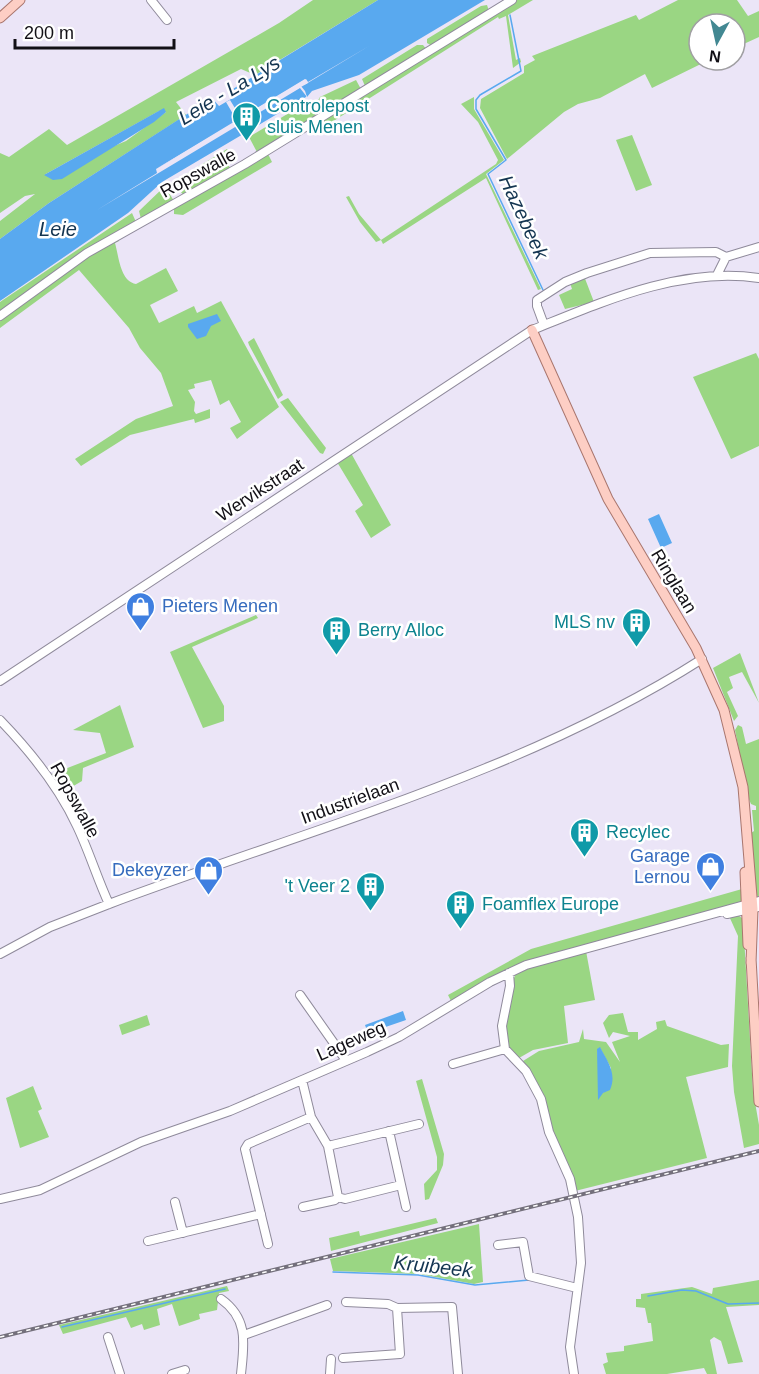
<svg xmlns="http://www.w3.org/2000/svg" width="759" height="1374" font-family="Helvetica,sans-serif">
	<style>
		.green { fill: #9ad683; fill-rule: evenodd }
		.water { fill: #59a9ef; fill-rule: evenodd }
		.pier { fill: #ebe5f7 }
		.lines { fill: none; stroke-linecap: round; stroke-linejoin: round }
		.stream { stroke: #59a9ef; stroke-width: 1.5 }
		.minor-casing { stroke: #8f8a9b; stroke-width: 10 }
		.major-casing { stroke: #a9766e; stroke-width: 11 }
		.minor { stroke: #fff; stroke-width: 8 }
		.major { stroke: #fdcec4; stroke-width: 9 }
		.rail-casing { stroke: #74707c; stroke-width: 4 }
		.rail { stroke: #fff; stroke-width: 1.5; stroke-dasharray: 4.5; stroke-linecap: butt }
		.labels { text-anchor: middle; stroke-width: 5; stroke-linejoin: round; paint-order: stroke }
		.culture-label { font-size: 18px; fill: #0d838f; stroke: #fff; text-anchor: start }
		.street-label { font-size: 18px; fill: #121016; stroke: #fff }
		.shop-label { font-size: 18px; fill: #366cbe; stroke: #fff; text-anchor: end }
		.water-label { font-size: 20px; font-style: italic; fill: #143551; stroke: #fff }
	</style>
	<rect width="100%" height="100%" fill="#ebe5f7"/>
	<path class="green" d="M313,0H378L255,75L241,69L176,102L186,115L49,203L0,239V221L35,194L25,196L0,213V153L9,157L49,129L67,145L279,23ZM159,111L166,112L126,141L44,175Z
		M516,0H533L508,15L516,60L520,58L521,62L513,68L506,16L499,19L498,17L313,134L310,128Z
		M678,0H737L748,16L759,11V37L735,48V24H699V60H709L652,88L645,74L600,98L578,104L564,112L507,159L480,108L481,99L524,73V66L535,60L532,56L636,15L639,20Z
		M487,5L489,11L432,46L427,43V39L481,6Z
		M417,45H423L427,50L365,86L362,79Z
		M356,80L362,91L322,113L316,104L320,97Z
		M474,97V109L504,160L486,174L541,289L538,290L486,178L383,244L381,240L376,242L360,222L346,197L349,196L359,214L381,240L496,164L498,160L478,122L461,104Z
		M304,104L316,115L315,118L257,152L249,137Z
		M632,135L652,185L636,191L616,140Z
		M227,149L232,156L226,160L230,168L184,196L177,187L180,178Z
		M268,154L272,162L183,215L174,214V207Z
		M164,187L172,190L169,193L174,201L141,219L139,211Z
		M132,213L136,222L114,234L119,241L115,243C119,257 120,281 136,284L166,268L178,291L150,305L159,323L194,306L197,313L221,301L279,407L237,439L230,428L241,422L229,400L220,405L211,380L194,384L195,388L188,390L195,402L194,411L196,414L210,409V418L195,423L194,419L130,435L81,466L75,459L136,419L173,406L161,373L140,348L129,328L79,270L0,328V321L28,300L24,294L0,312V302Z
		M584,276L594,302L565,309L559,295L572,289L570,283Z
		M254,338L283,395L278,399L249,345L248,342Z
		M756,353L759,359V446L731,459L693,377Z
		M288,398L326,448L323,454L320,453L280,402Z
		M351,453L391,525L371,538L355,511L363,505L337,462Z
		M256,615L258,618L192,647L224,706V721L203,728L170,652Z
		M740,653L759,703L742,672L729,677L733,688L727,692L738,716L734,721L713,668Z
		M120,705L134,747L83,768L82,781L65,791L52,774L106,753L100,733L73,730Z
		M738,725L742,727L746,744L759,739V897L755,894L751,833L754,831L752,810H756V806L751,804L748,797L735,730Z
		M742,889L743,900L741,904L516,965L451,1001L448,995L531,949Z
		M738,915L743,919L753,1091L759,1125V1144L744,1148L734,1092L732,1066L738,936L729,916Z
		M586,951L595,1000L564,1006L568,1043L533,1050L519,1058C494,1040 508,1000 515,975L521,970Z
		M623,1013L628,1032H638V1040L657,1029L656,1022L665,1020L667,1026L721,1045L729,1044L728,1067L686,1077L707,1158L575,1191L523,1061L539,1051L579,1042L583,1029L584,1039L606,1042L620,1062L612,1042L630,1036L613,1032L609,1038L603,1023L609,1015ZM600,1048L611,1068L603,1093L597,1050Z
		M147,1015L150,1025L122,1035L119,1025Z
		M422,1079L444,1154L443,1165L429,1199L425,1200L424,1184L437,1170V1157L416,1081Z
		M33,1086L42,1109L38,1111L49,1137L20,1148L6,1098Z
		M436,1218L438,1223L331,1251L329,1238L359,1231L360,1236Z
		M479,1224L483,1282L474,1284L419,1274L333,1271L330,1259Z
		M759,1280V1305L726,1307L743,1362L728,1364L721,1341L714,1337L710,1340L717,1374H707L704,1368L667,1374H606L603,1364L608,1362L606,1353L624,1351V1346L653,1341L651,1323H648L645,1308L636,1307V1299H641V1294L692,1287L712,1294L713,1288Z
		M227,1286L229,1291L219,1293L217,1310L199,1314L200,1319L179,1326L172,1304L157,1309L160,1325L144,1330L142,1324L131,1328L126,1317L63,1334L59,1325Z"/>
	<path class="water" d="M378,0H485L359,75L312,91L307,97L306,95V97L162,182L128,213L0,301V239L49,203L212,98L219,106L231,99L228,92ZM305,79L308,83L156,169Z
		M164,108L166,112L154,122L62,179L53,180L44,175Z
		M217,314L221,321L211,326L206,336L197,339L188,327V324Z
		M659,514L672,543L661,548L648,519Z
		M403,1011L406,1020L368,1033L365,1025Z
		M600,1047C608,1062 617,1074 610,1090L603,1093L598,1100L597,1049Z"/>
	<path class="pier" d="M369,46L306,84L301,86L305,91L307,97L300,88L97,210L157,173L156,169L237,121L226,102L230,100L241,118L306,79L308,82Z"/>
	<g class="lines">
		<path class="stream" d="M510,15L521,71L480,95L476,100V109L506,160L488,174L543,290
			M333,1272L418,1275L475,1285L529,1280
			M648,1296L682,1290L696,1291L728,1304L759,1303
			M62,1327L225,1289"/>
		<defs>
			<path id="minor" d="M151,0L167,20
				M726,257L759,247
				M717,275L726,257
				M0,316L87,253L245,164L512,0
				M544,325L537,306V300L565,282L587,273L650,253L716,252L726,257
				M0,681L532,330C602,302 682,266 759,278
				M0,720C30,751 59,787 77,826C89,851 97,878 109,904
				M727,914L759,907
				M0,954L50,927L109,904C306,830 524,773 702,659
				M509,973L510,986L502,1026L505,1049L526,1071L541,1099L549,1132L570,1179L578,1217L581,1263L570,1347L574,1374
				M300,995L345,1059
				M453,1064L505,1049
				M302,1080L311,1117L328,1146L338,1197L335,1200L303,1207
				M389,1131L406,1207
				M328,1146L419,1124
				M338,1197L345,1199L401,1185
				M0,1199L40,1190L141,1142L230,1111L367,1052L399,1037L490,982L526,965L759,901
				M175,1202L183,1233
				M148,1241L261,1214
				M268,1244L245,1149L248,1144L311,1117
				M498,1245L523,1242L529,1276L577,1288
				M221,1299C249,1319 244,1344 241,1374
				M346,1302L388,1304L397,1308
				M244,1335L327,1305
				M108,1337L120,1374
				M343,1358L400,1354L397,1308L452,1307L458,1374
				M172,1374L185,1370
				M330,1374L331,1359"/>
			<path id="major" d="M0,18L20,0
				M532,330L608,499L696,648L724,710L743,787L753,909L751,963
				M745,872L748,945
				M751,958L759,1102"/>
		</defs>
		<use href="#minor" class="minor-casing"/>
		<use href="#major" class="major-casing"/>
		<use href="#minor" class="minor"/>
		<use href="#major" class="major"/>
		<defs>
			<path id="rail" d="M0,1337L759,1151"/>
		</defs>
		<use href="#rail" class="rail-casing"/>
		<use href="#rail" class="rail"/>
	</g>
	<defs>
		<symbol id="building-pin" viewBox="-11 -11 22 30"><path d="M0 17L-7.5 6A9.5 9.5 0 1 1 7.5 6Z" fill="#0f9aa8" stroke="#fff"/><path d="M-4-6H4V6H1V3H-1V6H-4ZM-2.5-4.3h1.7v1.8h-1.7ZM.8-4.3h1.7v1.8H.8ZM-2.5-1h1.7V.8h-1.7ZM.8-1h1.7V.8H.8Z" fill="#fff"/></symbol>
		<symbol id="shop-pin" viewBox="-11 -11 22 30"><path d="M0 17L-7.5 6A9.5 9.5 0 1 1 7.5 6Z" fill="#3f7fe0" stroke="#fff"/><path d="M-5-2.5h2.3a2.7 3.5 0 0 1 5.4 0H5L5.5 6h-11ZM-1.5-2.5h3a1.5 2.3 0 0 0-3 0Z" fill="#fff"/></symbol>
	</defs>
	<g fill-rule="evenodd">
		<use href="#building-pin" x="230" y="100" width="33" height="45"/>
		<use href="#shop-pin" x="124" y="590" width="33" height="45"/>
		<use href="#building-pin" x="620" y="606" width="33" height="45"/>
		<use href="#building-pin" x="320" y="614" width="33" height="45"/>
		<use href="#building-pin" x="568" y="816" width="33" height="45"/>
		<use href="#shop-pin" x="694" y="850" width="33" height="45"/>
		<use href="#shop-pin" x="192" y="854" width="33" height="45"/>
		<use href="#building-pin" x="354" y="870" width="33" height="45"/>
		<use href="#building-pin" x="444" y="888" width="33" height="45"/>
	</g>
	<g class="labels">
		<g class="culture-label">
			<text x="267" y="112">Controlepost<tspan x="267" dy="21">sluis Menen</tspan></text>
			<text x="615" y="628" text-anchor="end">MLS nv</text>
			<text x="358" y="636">Berry Alloc</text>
			<text x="606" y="838">Recylec</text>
			<text x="350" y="892" text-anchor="end">'t Veer 2</text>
			<text x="482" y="910">Foamflex Europe</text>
		</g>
		<g class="street-label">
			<text transform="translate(198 173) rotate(-29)" y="6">Ropswalle</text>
			<text transform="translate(260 490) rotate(-33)" y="6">Wervikstraat</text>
			<text transform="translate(674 581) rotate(59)" y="6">Ringlaan</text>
			<text transform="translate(75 800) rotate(61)" y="6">Ropswalle</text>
			<text transform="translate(350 801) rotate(-20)" y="6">Industrielaan</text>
			<text transform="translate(351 1041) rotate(-24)" y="6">Lageweg</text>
		</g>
		<g class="shop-label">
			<text x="162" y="612" text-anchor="start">Pieters Menen</text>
			<text x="690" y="862">Garage<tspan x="690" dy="21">Lernou</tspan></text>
			<text x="188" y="876">Dekeyzer</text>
		</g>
		<g class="water-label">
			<text transform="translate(229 90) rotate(-31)" y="7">Leie - La Lys</text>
			<text transform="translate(524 217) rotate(65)" y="7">Hazebeek</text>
			<text x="58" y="236">Leie</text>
			<text transform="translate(433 1266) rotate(6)" y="7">Kruibeek</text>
		</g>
	</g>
	<g transform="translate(717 42) rotate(188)"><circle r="28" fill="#ffffff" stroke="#a09fa2" stroke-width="1.5"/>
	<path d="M0-4.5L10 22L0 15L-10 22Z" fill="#428892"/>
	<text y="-9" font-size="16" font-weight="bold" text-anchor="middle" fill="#121016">N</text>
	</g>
	<path d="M15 39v9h159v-9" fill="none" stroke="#121016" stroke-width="3"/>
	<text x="24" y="39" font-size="18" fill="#121016" stroke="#ffffff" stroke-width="4.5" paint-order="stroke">200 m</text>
</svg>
